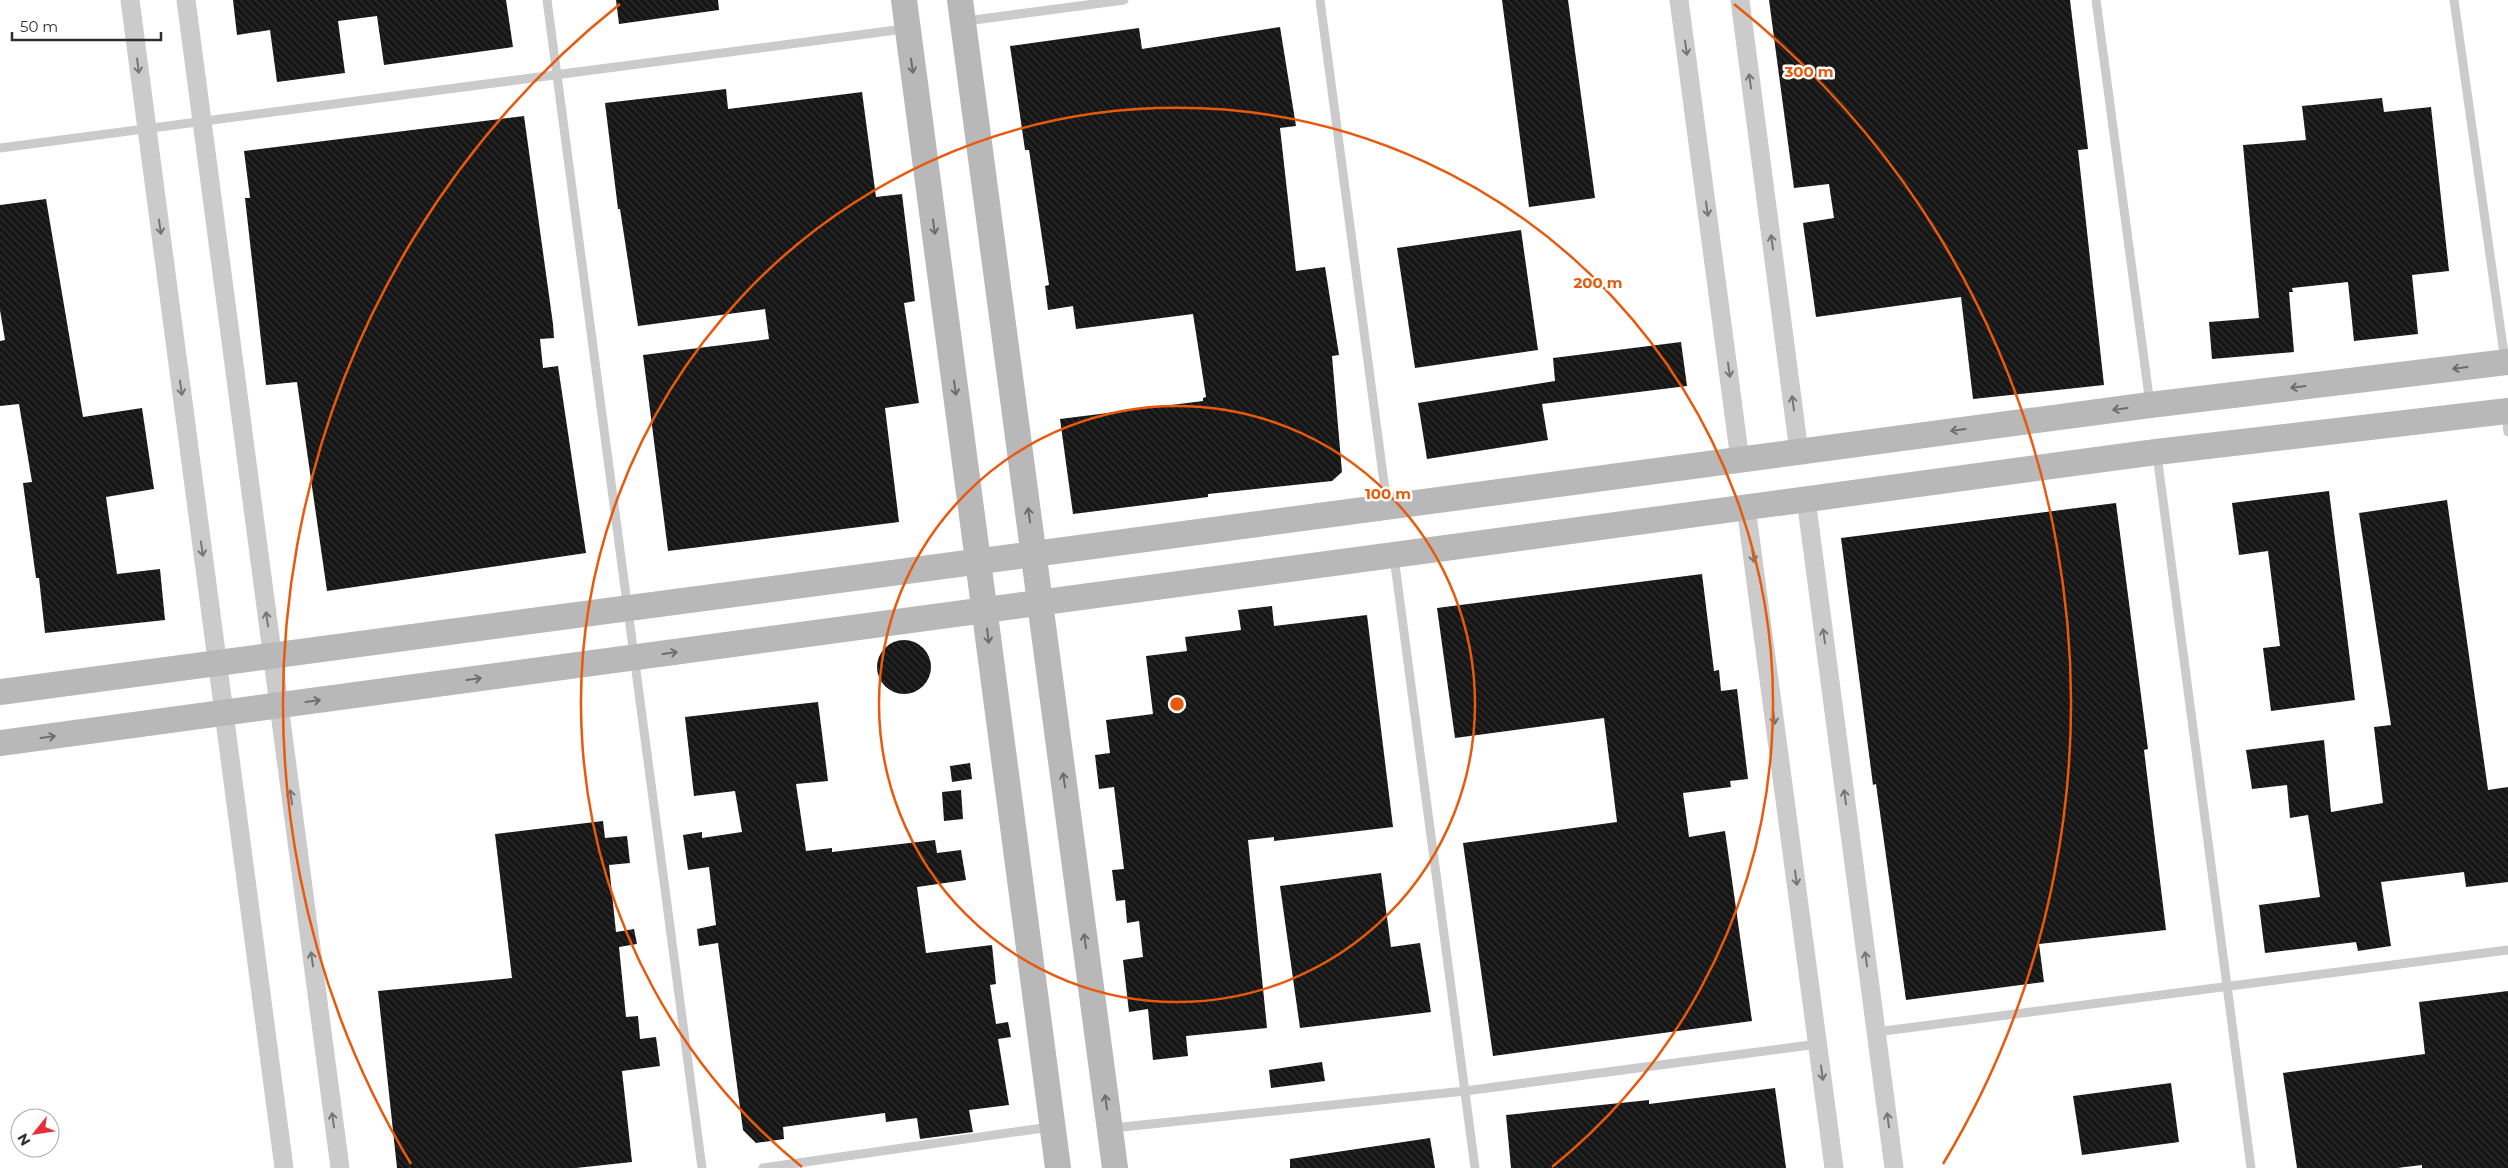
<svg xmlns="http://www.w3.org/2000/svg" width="2508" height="1168" font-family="Montserrat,sans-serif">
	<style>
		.building { fill: url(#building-back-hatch) }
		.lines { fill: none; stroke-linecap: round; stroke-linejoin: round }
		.lane { stroke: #cbcbcb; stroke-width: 9 }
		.street { stroke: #cbcbcb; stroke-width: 19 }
		.secondary { stroke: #b8b8b8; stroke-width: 26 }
		.oneway { stroke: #757575 }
		.oneway2 { stroke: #6c6c6c }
		.ring { fill: none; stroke: #e8590c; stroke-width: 2.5 }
		.centre { fill: #e8590c; stroke: #fff; stroke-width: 2.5 }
		.ring-label { font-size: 15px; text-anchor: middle; font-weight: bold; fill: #e8590c; stroke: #fff; stroke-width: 5; stroke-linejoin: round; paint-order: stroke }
	</style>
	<defs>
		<pattern id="building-back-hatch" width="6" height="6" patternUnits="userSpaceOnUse" patternTransform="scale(1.25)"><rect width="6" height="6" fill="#151515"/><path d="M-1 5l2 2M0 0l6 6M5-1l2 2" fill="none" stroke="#2f2f2f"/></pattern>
	</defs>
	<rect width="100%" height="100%" fill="#fff"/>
	<path class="building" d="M233,0H506L513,47L384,65L377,16L338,21L345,73L277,82L270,30L237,35Z
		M616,0H718L719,10L619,24Z
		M1502,0H1568L1595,198L1529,207Z
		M1769,0H2070L2088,149L2078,150L2104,385L1973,399L1961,297L1816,317L1803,223L1834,218L1829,184L1794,188Z
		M1280,27L1296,126L1280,128L1296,271L1325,267L1339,355L1332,356L1342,472L1332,481L1208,494V497L1073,514L1060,419L1203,401V398L1206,397L1193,314L1076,329L1073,306L1048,310L1045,286L1049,285L1029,150H1025L1010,46L1139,28L1142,49Z
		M726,89L728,109L862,92L876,197L902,194L915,301L904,303L919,403L885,408L899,522L668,551L643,355L769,339L765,309L638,326L620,209H618L605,103Z
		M2382,98L2384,112L2431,107L2449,271L2412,275L2418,334L2354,341L2348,282L2292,288L2293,292H2289L2294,352L2212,359L2209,322L2259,318L2243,145L2306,140L2302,106Z
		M524,116L553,324L554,338L540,339L543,368L558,366L586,553L327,591L297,382L266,385L245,198H250L244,151Z
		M46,199L83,417L142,408L154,489L106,497L117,574L160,569L165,620L45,633L39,578H36L23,483L32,482L19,404L0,406V341L5,340L0,310V205Z
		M1521,230L1538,350L1415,368L1397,248Z
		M1681,342L1687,386L1542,404L1548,440L1427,459L1418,403L1555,381L1553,358Z
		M2329,491L2355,700L2271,711L2263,648L2280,646L2268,551L2239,555L2232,503Z
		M2447,500L2488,790L2508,787V882L2466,887L2464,872L2381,882L2391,946L2358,951L2356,942L2265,953L2259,905L2320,897L2308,815L2290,818L2287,785L2252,789L2246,750L2324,740L2331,812L2383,803L2374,727L2391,725L2359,513Z
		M2116,503L2148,749L2144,750L2166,930L2039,944L2044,982L1906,1000L1876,784L1873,785L1841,538Z
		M1702,574L1714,671L1719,670L1721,691L1737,689L1748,779L1730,781L1731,787L1683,793L1689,837L1725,831L1752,1021L1493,1056L1463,843L1617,822L1604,718L1455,738L1437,608Z
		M1272,606L1274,626L1367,615L1393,827L1274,841V837L1248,840L1267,1028L1186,1036L1188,1056L1153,1060L1148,1009L1129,1012L1123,960L1143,957L1139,921L1127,923L1125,900L1116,901L1112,870L1124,869L1114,787L1099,789L1095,755L1110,753L1106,720L1153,714L1146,656L1187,651L1185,637L1241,630L1238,610Z
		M877 667a27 27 0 1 1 54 0a27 27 0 1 1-54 0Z
		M818,702L828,781L796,784L806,851L832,848V852L935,840L937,853L961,850L966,880L917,887L926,953L992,945L996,984L990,985L996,1024L1008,1022L1011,1037L998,1039L1009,1105L969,1110L973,1132L920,1139L917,1118L886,1122L885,1113L783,1127L784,1139L756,1143L743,1130L718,943L699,946L697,929L716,925L709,867L688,870L683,835L702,832V838L742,832L735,791L694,796L685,717Z
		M970,763L972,779L952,782L950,766Z
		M961,790L963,819L944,821L942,792Z
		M603,821L605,838L627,836L630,863L609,865L616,932L634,929L637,944L619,947L626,1017L638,1016L640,1039L656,1037L660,1066L622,1071L632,1162L576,1168H397L378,991L512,978L495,834Z
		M1381,873L1391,947L1420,943L1431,1012L1300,1028L1280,886Z
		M2508,991V1168H2422V1165L2397,1168H2297L2283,1073L2425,1054L2419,1002Z
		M1322,1062L1325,1081L1271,1088L1269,1070Z
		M2171,1083L2179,1142L2082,1155L2073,1096Z
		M1775,1088L1786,1168H1511L1506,1115L1649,1100V1104Z
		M1430,1138L1435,1168H1290V1159Z"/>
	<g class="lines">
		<path class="lane" d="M547,0L702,1168
			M1320,0L1387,505
			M2096,0L2150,404
			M2454,0L2505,361
			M966,21L1124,0
			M0,148L904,29
			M2506,414L2508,432
			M2157,455L2251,1168
			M1394,557L1475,1168
			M1876,1032L2508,950
			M1113,1128L1465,1091L1818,1044
			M763,1168L1050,1127"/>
		<path class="street" d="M130,0L284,1168
			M186,0L340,1168
			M1679,0L1740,460
			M1740,0L1799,452
			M1806,499L1894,1168
			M1746,507L1834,1168"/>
		<path class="secondary" d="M904,0L1058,1168
			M960,0L1115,1168
			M0,692L2150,405L2508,362
			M0,743L2156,452L2508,411"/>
	</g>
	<defs><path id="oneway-shaft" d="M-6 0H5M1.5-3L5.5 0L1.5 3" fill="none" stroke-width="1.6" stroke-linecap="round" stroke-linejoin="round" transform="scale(1.25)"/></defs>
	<g class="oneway">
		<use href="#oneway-shaft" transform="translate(1686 48) rotate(82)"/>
		<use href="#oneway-shaft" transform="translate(138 66) rotate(83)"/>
		<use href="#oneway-shaft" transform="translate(1750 81) rotate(-98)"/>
		<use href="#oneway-shaft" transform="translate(1707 209) rotate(82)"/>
		<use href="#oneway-shaft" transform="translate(160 227) rotate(82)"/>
		<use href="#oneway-shaft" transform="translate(1772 242) rotate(-98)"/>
		<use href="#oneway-shaft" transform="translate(1729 370) rotate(82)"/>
		<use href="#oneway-shaft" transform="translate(181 388) rotate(82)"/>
		<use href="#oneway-shaft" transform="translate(1793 403) rotate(-98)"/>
		<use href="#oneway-shaft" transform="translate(202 549) rotate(82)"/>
		<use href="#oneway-shaft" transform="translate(1753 555) rotate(82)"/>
		<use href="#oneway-shaft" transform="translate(267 619) rotate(-98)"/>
		<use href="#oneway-shaft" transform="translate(1824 636) rotate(-98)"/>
		<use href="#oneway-shaft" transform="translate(1774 717) rotate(82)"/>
		<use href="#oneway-shaft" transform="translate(291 797) rotate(-98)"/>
		<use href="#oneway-shaft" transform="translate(1845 797) rotate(-98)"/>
		<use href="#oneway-shaft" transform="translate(1796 878) rotate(82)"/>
		<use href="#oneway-shaft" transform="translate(312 959) rotate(-98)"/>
		<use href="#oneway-shaft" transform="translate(1866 959) rotate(-98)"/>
		<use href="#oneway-shaft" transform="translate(1822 1073) rotate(82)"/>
		<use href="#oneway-shaft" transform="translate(333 1120) rotate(-98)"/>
		<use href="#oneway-shaft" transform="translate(1888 1120) rotate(-98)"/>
	</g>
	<g class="oneway2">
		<use href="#oneway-shaft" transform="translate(912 66) rotate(82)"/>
		<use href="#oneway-shaft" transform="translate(934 227) rotate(82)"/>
		<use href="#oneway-shaft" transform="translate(2460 368) rotate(173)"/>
		<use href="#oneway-shaft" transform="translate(2298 387) rotate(173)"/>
		<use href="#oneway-shaft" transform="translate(955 388) rotate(82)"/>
		<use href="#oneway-shaft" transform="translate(2120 409) rotate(172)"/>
		<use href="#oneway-shaft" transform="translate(1958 430) rotate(172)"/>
		<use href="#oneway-shaft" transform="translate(1029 515) rotate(-98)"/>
		<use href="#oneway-shaft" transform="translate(988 636) rotate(83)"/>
		<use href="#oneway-shaft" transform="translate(670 653) rotate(-8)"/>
		<use href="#oneway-shaft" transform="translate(474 679) rotate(-8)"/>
		<use href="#oneway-shaft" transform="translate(313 701) rotate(-8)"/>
		<use href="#oneway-shaft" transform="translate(48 737) rotate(-8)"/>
		<use href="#oneway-shaft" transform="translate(1064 780) rotate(-98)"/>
		<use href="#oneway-shaft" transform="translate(1085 941) rotate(-98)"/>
		<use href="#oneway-shaft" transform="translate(1106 1102) rotate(-98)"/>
	</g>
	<g class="ring">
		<circle cx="1177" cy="704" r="298"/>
		<path d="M802 1167A596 596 0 1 1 1552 1167"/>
		<path d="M411 1164A894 894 0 0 1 620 4M1734 4A894 894 0 0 1 1943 1164"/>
	</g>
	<circle cx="1177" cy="704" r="8" class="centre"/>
	<g class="ring-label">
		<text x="1809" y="77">300 m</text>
		<text x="1598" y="288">200 m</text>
		<text x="1388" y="499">100 m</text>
	</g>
	<g transform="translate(35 1133) rotate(240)"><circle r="24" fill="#ffffff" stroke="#ababab"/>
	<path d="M0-4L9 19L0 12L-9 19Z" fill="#e72f38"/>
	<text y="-8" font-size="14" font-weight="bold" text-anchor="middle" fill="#2e2e2e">N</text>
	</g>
	<path d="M12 32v8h149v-8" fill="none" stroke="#2e2e2e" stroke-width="2.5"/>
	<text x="20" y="32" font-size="15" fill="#2e2e2e" stroke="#ffffff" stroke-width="4" paint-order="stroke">50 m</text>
</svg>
